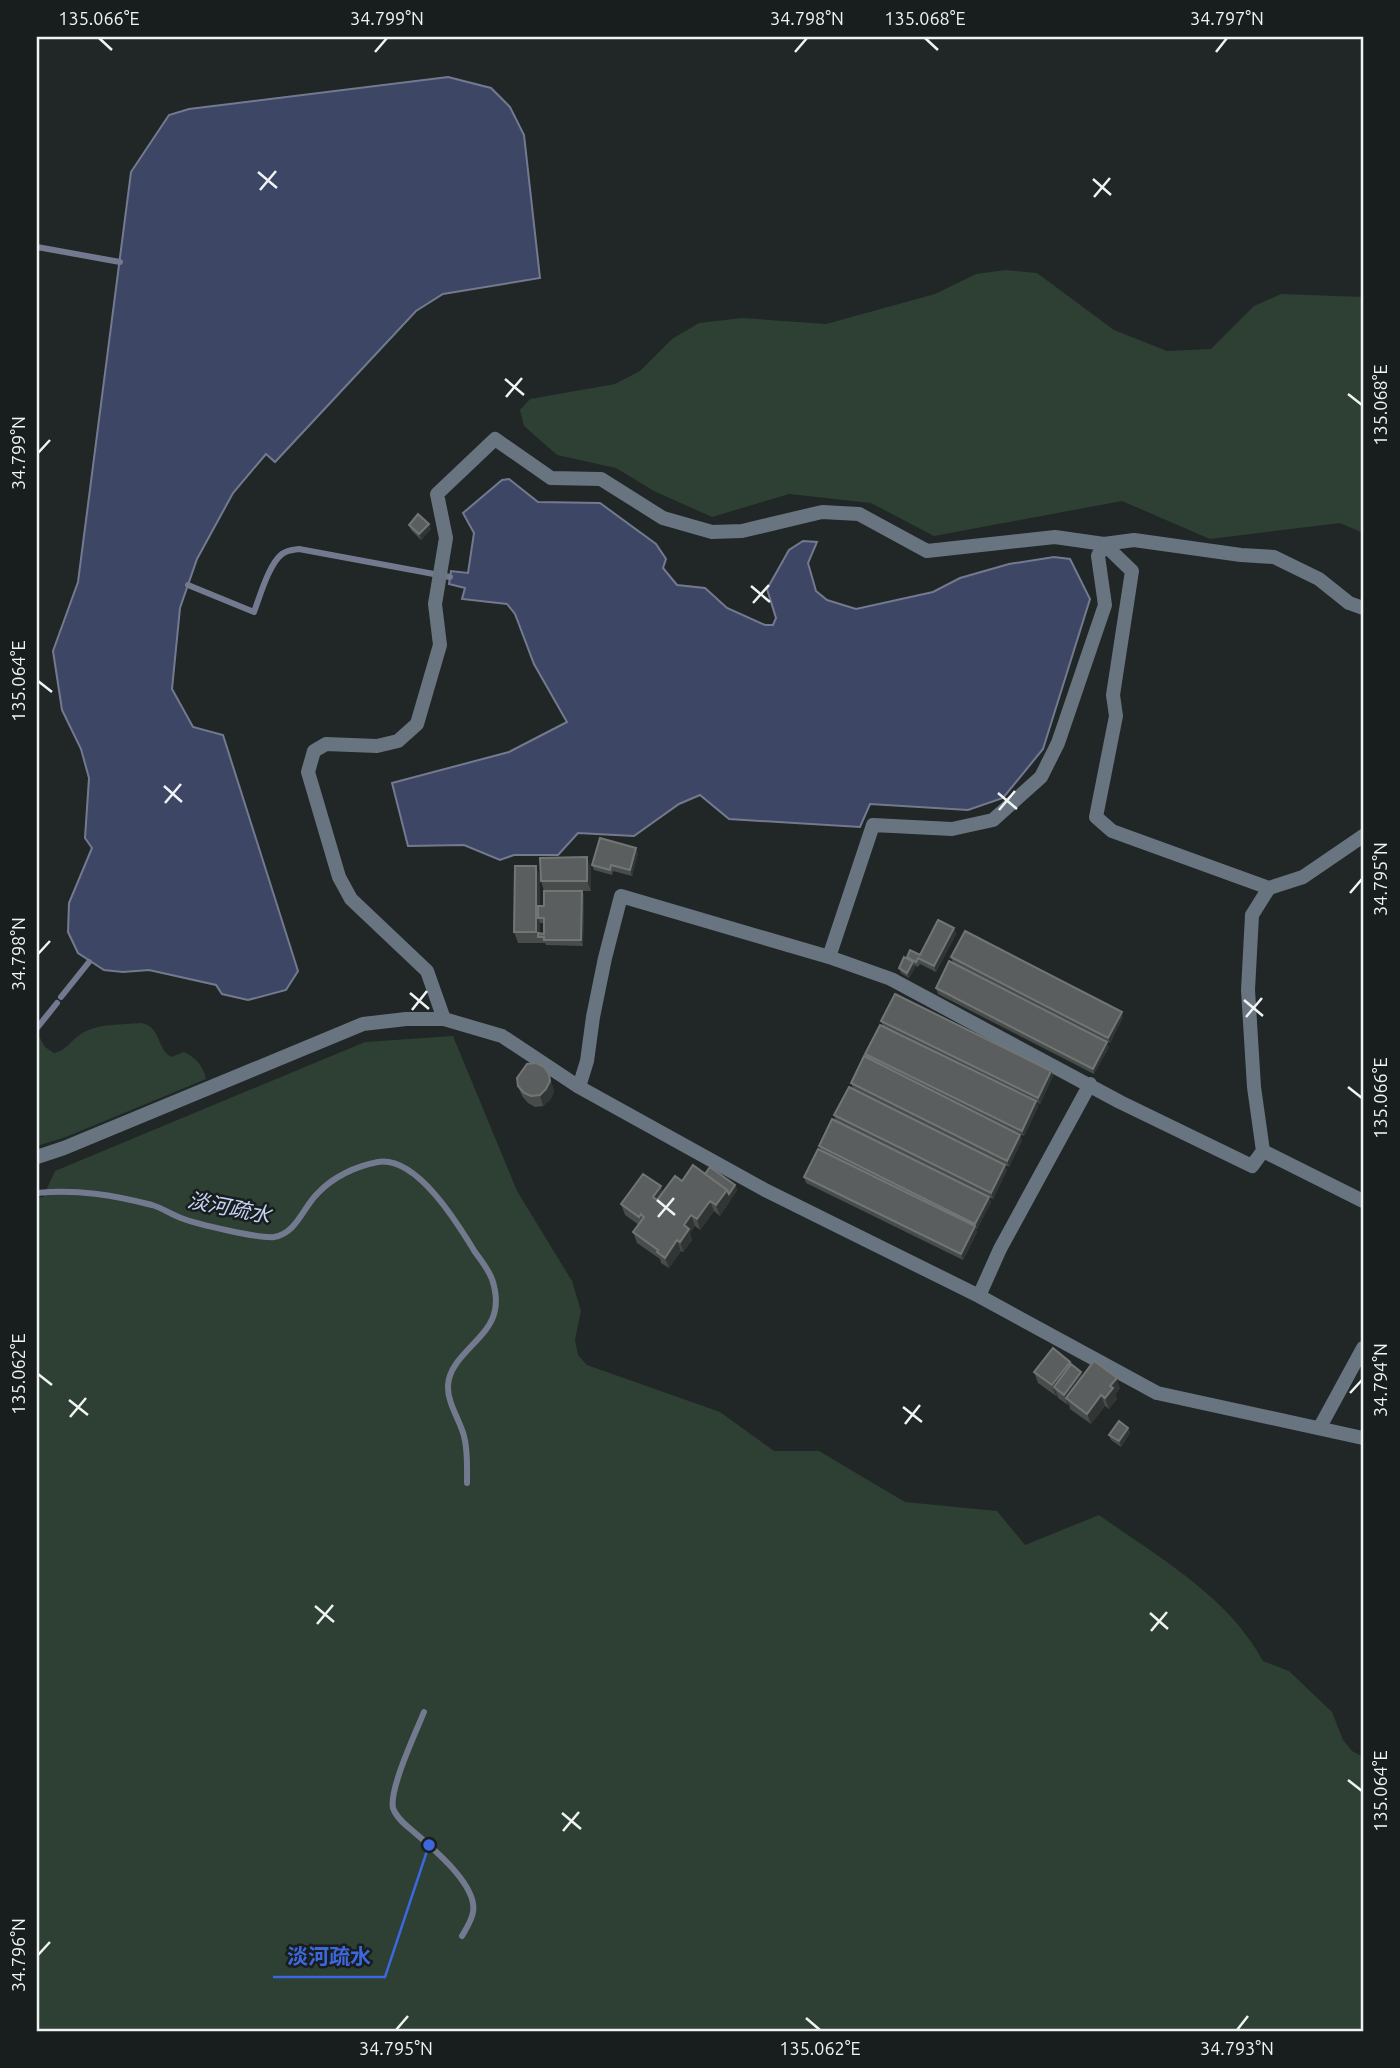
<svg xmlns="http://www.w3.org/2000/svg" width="1400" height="2068" font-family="Ubuntu,'Noto Sans JP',sans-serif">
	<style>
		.green { fill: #2d4033 }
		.water { fill: #3d4664; stroke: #737a8f; stroke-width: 2 }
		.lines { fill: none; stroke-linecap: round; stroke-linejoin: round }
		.stream { stroke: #737a8f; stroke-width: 6 }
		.street { stroke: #687580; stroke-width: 14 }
		.wall { fill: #484d4c; fill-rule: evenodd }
		.shaded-wall { fill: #313635 }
		.building { fill: #5a5e5e; stroke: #717675; stroke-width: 2 }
		.ticks { fill: none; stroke: #f0f3f4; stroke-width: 2.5 }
		.labels { text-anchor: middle; stroke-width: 5; stroke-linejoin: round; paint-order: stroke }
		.water-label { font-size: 21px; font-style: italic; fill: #c8d4f6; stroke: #181d1e }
		.leader { fill: none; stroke: #3d67dc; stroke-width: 2.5 }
		.callout-dot { fill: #3d67dc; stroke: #181d1e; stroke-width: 2.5 }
		.callout-label { font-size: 21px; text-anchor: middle; font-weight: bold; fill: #3d67dc; stroke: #181d1e; stroke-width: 5; stroke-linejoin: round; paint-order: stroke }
		.neatline { fill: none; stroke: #f0f3f4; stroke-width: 2.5 }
		.ticks-label { font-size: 18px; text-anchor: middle; fill: #f0f3f4 }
	</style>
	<rect width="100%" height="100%" fill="#212627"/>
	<path class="green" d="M1006,270L1037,273L1114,330L1167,351L1211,349L1254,306L1281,294L1363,297V533L1340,523L1210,539L1122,501L934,536L871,503L789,494L712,517L654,491L616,468L557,455L524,426L520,410L530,399L615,384L640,371L672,339L699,323L742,318L826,324L935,294L976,274Z
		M141,1023C161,1026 157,1049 171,1057L184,1052C196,1058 203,1065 206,1079L66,1137L37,1146V1033L45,1047L54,1053C66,1051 71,1040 81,1034C98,1023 121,1025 141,1023Z
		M453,1036L517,1191L572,1281L581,1311L575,1340L578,1355L587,1365L720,1412L774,1451H819L905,1502L997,1511L1025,1545L1099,1515C1158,1557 1228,1596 1263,1661L1289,1671L1332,1712L1343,1740L1352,1751L1363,1757V2031H37V1198L43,1197L55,1171L365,1042Z"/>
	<path class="water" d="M448,77L491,88L510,107L524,135L540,278L443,294L416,311L275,462L266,454L233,493L197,559L180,608L172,689L193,727L223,735L298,971L286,990L248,1000L222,994L216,985L149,970L123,972L104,970L78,953L68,932L69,903L92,848L85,838L89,778L81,749L62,710L53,651L78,582L131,172L169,115L189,109Z
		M509,479L538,502L600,503L656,544L666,559L663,568L677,585L705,588L727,608L765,625H773L776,618L767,589L789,550L803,541L817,542L808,563L816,591L827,600L856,609L933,592L960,578L1009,564L1054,557L1070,559L1090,599L1043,749L1003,798L968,810L870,804L860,827L729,819L700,795L679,804L634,836L578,833L558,855H514L500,860L464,845L408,846L392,783L509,752L567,722L534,664L515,614L507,604L462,599L465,588L449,584L451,571L468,573L474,533L463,513L502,480Z"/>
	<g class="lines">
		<path class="stream" d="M37,247L120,262
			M188,585L254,612C260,596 269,564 282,554C287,550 293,550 299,549L450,577
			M61,997L89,962
			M37,1028L57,1003
			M37,1193C77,1189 113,1195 152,1205C162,1208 171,1214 181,1218C196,1224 260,1239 274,1237C297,1233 303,1207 318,1193C333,1177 356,1166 378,1162C417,1156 458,1224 475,1252C481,1260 488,1269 492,1279C495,1288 497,1300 495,1310C490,1339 450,1355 448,1385C447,1403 460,1420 464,1436C468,1451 467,1467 467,1483
			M424,1712C416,1732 389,1789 393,1808C396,1818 407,1826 414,1832C432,1848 478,1885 473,1912C472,1920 466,1929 462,1936"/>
		<path class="street" d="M1104,544L1132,571L1113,695L1116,716L1096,817L1112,831L1269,888
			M829,957L873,825L952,829L993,820L1041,777L1058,743L1105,605L1098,556L1104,544
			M444,1019L427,971L351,899L339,877L308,772L314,751L326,744L377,746L398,741L417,724L440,645L435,604L446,538L437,494L495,439L551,478L601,479L663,518L712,532L742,531L822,512L859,514L927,551L1055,537L1104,544L1134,540L1241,555L1274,557L1319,579L1349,603L1363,608
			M579,1087L587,1061L593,1017L605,958L621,896L829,957L891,979L1120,1102L1252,1166L1263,1151L1254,1087L1248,990L1252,915L1269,888L1303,877L1363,836
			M1263,1151L1363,1201
			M37,1157L64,1148L363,1024L406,1019H444L502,1036L579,1087L765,1190L979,1296L1157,1393L1363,1438
			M979,1296L1000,1249L1090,1084
			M1320,1427L1363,1348"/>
	</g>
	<path class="wall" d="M409,525L431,529L421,540L411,530Z
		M638,853L632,876L613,871L612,875L594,870L592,865Z
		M591,868V891H582L584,896L583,946L546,945L545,943H518L514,932L540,877V906H544V891L541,881ZM540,923H544V934L540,933Z
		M954,928L956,934L936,972L920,964L918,967L914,965L915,968L909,978L901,973L899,968L908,959L907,957L920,955Z
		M951,957L1123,1017L1110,1043L953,963Z
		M936,988L1109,1047L1094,1074L938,994Z
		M881,1021L1051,1071L1053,1076L1040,1104L1037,1102L1038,1107L1024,1136L975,1112L1022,1140L1009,1167L1005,1165L1007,1170L993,1199L989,1197L991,1202L977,1229L975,1228L977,1232L963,1260L806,1183L804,1177L821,1151L819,1146L836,1121L834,1115L853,1088L851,1083L867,1058L865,1054L883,1026Z
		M549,1074L554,1092L550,1100L543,1106L535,1107L528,1103L522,1096L518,1086Z
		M705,1174L735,1185L737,1190L720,1216L714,1211L700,1230L695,1226L690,1233L692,1240L683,1252L681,1251L669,1268L661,1263L660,1259L637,1243L633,1232L639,1225L625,1215L621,1204L663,1193L682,1181Z
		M1070,1362L1071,1364L1083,1376L1120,1388L1115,1395L1117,1399L1109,1409L1105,1406L1091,1424L1070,1409L1069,1404L1068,1405L1058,1398L1057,1395L1056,1396L1038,1383L1034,1372Z
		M1128,1428L1130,1433L1121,1447L1111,1440L1109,1435Z"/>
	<path class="shaded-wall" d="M429,524L431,529L421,540L419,534Z
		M636,848L638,853L632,876L630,870Z
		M587,857L591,868V891L587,881Z
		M536,866L540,877V918H538L540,923V937H538L540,943L536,932Z
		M582,891L584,896L583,946L581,940Z
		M954,928L956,934L936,972L934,966Z
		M913,962L915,968L909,978L907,973Z
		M1122,1012L1123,1017L1110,1043L1108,1038Z
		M1107,1042L1109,1047L1094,1074L1093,1069Z
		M1051,1071L1053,1076L1040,1104L1038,1098Z
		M549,1074L554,1092L550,1100L543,1106L540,1095Z
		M1036,1101L1038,1107L1024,1136L1022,1131Z
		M1020,1135L1022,1140L1009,1167L1007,1161Z
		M1005,1165L1007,1170L993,1199L991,1193Z
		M735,1185L737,1190L720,1216L716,1205L727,1190Z
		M661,1186L665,1197L657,1208L653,1197Z
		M989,1197L991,1202L977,1229L975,1224Z
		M710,1201L714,1211L700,1230L697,1219Z
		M691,1215L695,1226L690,1233L692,1240L683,1252L680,1242L684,1225Z
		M975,1226L977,1232L963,1260L961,1254Z
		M677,1240L681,1251L669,1268L665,1258Z
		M1070,1362L1074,1372L1054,1387L1057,1395L1056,1396L1052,1385Z
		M1081,1372L1085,1382L1066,1398L1069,1404L1068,1405L1064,1395Z
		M1117,1378L1120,1388L1115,1395L1117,1399L1109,1409L1105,1398L1110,1386Z
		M1101,1395L1105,1406L1091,1424L1087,1414Z
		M1128,1428L1130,1433L1121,1447L1119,1441Z"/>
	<path class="building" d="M418,514L429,524L419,534L409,525Z
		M600,838L636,848L630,870L611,865L610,870L592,865Z
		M587,857V881H541L540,858Z
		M515,866H536V932H514Z
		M544,891H582L581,940H544V937H538V933L544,934V918H538V906H544Z
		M938,920L954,928L934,966L918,958L916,962L907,957L910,950L920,955Z
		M965,931L1122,1012L1108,1038L951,957Z
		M904,957L913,962L907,973L899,968Z
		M949,961L1107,1042L1093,1069L936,988Z
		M895,994L1051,1071L1038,1098L881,1021Z
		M880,1025L1036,1101L1022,1131L865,1054Z
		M864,1056L1020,1135L1007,1161L851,1083Z
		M536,1063L544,1067L549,1074L550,1081L546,1089L540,1095L531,1096L524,1093L518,1086L517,1078L527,1064Z
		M849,1087L1005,1165L991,1193L834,1115Z
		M832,1119L989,1197L975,1224L819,1146Z
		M818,1149L975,1226L961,1254L804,1177Z
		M693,1165L727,1190L716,1205L710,1201L697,1219L691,1215L684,1225L689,1229L680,1242L677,1240L665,1258L657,1252L658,1250L633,1232L644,1217L641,1214L639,1217L621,1204L643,1174L661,1186L653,1197L657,1200L675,1176L682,1181Z
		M710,1167L735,1185L729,1194L727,1190L705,1174Z
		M1053,1348L1070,1362L1052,1385L1034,1372Z
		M1094,1361L1117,1378L1110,1386L1113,1388L1105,1398L1101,1395L1087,1414L1066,1398Z
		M1071,1364L1081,1372L1064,1395L1054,1387Z
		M1119,1421L1128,1428L1119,1441L1109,1435Z"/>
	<path class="ticks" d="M99,38L112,50M925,38L938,50M375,52L387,38M795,52L807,38M1216,52L1227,38M258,172L277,188M1093,179L1111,195M260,190L276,171M1094,197L1110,178M505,379L524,395M1348,394L1362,405M506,397L522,378M38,453L50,440M751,586L770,602M753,603L769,585M38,681L52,692M164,786L182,802M998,793L1017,809M165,803L181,784M999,810L1015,791M1350,893L1362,879M38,954L50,941M410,993L429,1009M1244,1000L1263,1016M412,1010L427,991M1246,1017L1262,998M1348,1087L1362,1098M657,1200L675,1215M658,1217L674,1198M38,1374L52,1385M1350,1393L1362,1380M69,1400L88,1415M903,1407L922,1422M70,1417L86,1398M905,1424L920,1405M315,1606L334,1622M1150,1613L1168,1629M317,1624L333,1605M1151,1631L1167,1612M1348,1780L1362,1791M562,1813L581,1829M563,1831L579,1812M38,1955L50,1942M806,2018L820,2030M396,2030L408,2016M1237,2030L1248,2016"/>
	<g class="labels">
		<g class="water-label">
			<text transform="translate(229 1208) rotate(11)" y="7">淡河疏水</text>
		</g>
	</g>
	<path class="leader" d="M429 1845L385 1977H273"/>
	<circle class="callout-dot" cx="429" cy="1845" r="7"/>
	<g class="callout-label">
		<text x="329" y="1964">淡河疏水</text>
	</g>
	<rect width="1400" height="2068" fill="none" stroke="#181d1e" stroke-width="77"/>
	<rect x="38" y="38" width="1324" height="1992" class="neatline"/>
	<g class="ticks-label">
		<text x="99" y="25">135.066°E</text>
		<text x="387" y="25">34.799°N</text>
		<text x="807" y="25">34.798°N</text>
		<text x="925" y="25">135.068°E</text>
		<text x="1227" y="25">34.797°N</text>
		<text transform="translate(1381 405) rotate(-90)" y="6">135.068°E</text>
		<text transform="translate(19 453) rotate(-90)" y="6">34.799°N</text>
		<text transform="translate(19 681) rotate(-90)" y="6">135.064°E</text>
		<text transform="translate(1381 879) rotate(-90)" y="6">34.795°N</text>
		<text transform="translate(19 954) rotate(-90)" y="6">34.798°N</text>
		<text transform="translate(1381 1098) rotate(-90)" y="6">135.066°E</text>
		<text transform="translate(19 1374) rotate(-90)" y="6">135.062°E</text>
		<text transform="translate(1381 1380) rotate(-90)" y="6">34.794°N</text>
		<text transform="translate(1381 1791) rotate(-90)" y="6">135.064°E</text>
		<text transform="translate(19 1955) rotate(-90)" y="6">34.796°N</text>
		<text x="396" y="2055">34.795°N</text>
		<text x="820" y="2055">135.062°E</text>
		<text x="1237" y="2055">34.793°N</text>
	</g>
</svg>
